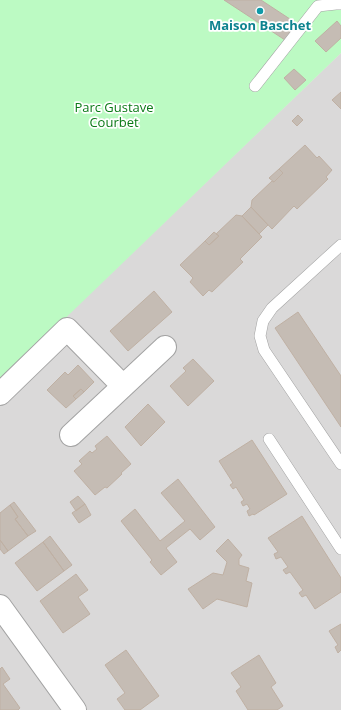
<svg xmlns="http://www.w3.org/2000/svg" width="341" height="710" font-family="'Open Sans',sans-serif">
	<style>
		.residential { fill: #dad9d9 }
		.park { fill: #bcfac3 }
		.building { fill: #c5bcb4; stroke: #bfb0a3 }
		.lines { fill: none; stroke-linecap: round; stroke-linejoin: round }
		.lane-casing { stroke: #a3a3a3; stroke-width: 12 }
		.street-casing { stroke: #a3a3a3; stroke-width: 24 }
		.lane { stroke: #fff; stroke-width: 11 }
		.street { stroke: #fff; stroke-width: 22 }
		.culture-dot { fill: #0f9aa8; stroke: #fff; stroke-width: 1.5 }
		.labels { text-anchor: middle; stroke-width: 3.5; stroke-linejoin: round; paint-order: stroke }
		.culture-label { font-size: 13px; font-weight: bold; fill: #0d838f; stroke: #fff }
		.park-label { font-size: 13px; fill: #0a7a16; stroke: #fff }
	</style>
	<rect width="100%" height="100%" fill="#edeae1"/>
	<path class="residential" d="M341,53V710H0V380Z"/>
	<path class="park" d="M0,0H341V53L0,381Z"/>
	<path class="building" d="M224,0H261L296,23L285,40Z
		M337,21L341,26V38L326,52L315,41Z
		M294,69L306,80L295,90L284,78Z
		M341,92V109L332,100Z
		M298,115L303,120L297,126L292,121Z
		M305,145L317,158L319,156L332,170L326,177L328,179L297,209L294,206L272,229L251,207L252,200L272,181L274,182L283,173L279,169Z
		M279,169L283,173L274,182L269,178Z
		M251,207L268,225L259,234L242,216Z
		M236,215L242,216L262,237L240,259L243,262L212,292L209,290L203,296L190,282L193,278L180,265L205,241L209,245L219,236L216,234Z
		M214,232L219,236L209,245L205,241Z
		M154,291L172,312L128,351L110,331Z
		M298,312L341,376V427L275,328Z
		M193,359L214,381L188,406L170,386L186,371L183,368Z
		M78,365L94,382L84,392L81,389L73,396L76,399L66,408L47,390L65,372L68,375Z
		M81,389L84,392L76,399L73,396Z
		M148,404L165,422L141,446L125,427Z
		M107,436L131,464L121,473L122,474L107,488L105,487L95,495L74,471L82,464L79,461L90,451L92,453L97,449L95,446Z
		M252,440L287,494L254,515L253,514L249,516L247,511L250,509L247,504L243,506L241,502L244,500L236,487L233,489L230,485L233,483L219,461Z
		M178,479L215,527L200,540L190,529L166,548L177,562L161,575L150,562L152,560L121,521L135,509L160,541L185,521L161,493Z
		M78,496L85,504L76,511L70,502Z
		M14,502L36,531L28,536L15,519L18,517L10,505Z
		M85,504L91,515L79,523L72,513Z
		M10,505L18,517L15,519L28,536L8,551L0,540V513Z
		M302,516L341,578V592L315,609L306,595L302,597L299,593L303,590L290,572L286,574L283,570L288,567L281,557L276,559L274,554L278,552L268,538Z
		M50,536L72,565L64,571L43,542Z
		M228,539L242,555L239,559V565L249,568L246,581L252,583L247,607L217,599L203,609L188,589L213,573L223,575L227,562L216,551Z
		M0,540L8,551L4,554L0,549Z
		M43,542L64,571L37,591L15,563Z
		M76,574L88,590L78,597L90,614L63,633L40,601Z
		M341,624V650L338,653L335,647L338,645L329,631Z
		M126,650L159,696L140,710H125L117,699L125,693L105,665Z
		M259,655L276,683L271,687L283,706L277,710H248L236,691L241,687L231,673Z
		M2,667L10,679L3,684L20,708L18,710H0V669Z"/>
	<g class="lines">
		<defs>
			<path id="lane" d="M255,86L318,6L336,4H341
				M341,245L272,308L263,321L260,336L264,350L341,464
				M269,439L341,549"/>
			<path id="street" d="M0,394L67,329L123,386
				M71,435L165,347
				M0,606L75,710"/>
		</defs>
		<use href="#lane" class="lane-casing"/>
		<use href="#street" class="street-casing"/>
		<use href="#lane" class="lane"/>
		<use href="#street" class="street"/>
	</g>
	<circle class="culture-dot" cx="260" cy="11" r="4"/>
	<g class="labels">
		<g class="culture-label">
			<text x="260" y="30">Maison Baschet</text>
		</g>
		<g class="park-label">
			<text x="114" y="112">Parc Gustave<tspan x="114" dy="15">Courbet</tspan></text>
		</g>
	</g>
</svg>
